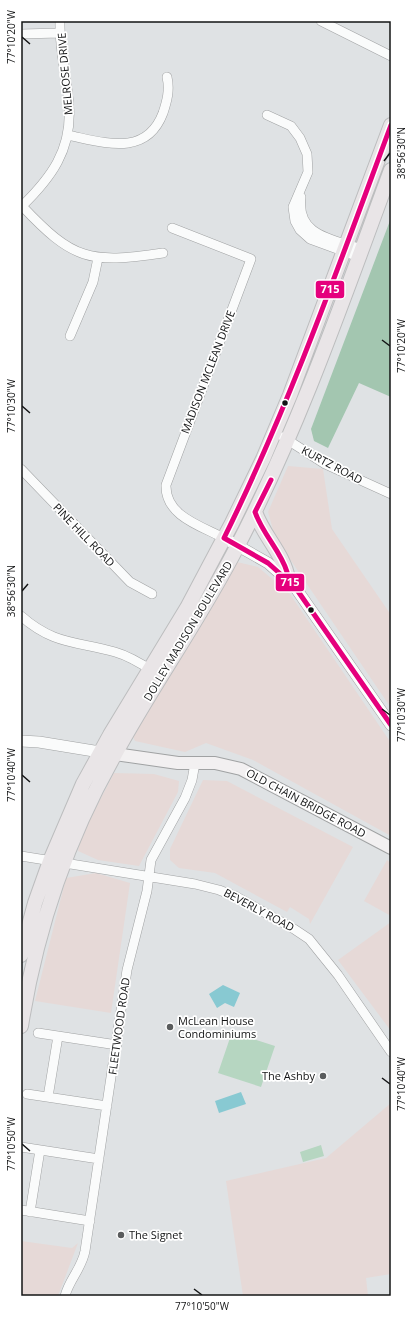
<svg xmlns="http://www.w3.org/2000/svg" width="412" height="1317" font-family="'Open Sans',sans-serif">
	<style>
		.commercial { fill: #e6d9d7 }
		.green { fill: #b6d6c1 }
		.forest { fill: #a3c6b0 }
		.water { fill: #88c9d2 }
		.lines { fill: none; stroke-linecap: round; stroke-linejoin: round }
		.minor-casing { stroke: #a0a2a3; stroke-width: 10 }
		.tertiary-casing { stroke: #a0a2a3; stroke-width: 12 }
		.secondary-casing { stroke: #a0a2a3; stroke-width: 14 }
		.primary-casing { stroke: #bcbdbe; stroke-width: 16 }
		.minor { stroke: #fafbfb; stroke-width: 9 }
		.tertiary { stroke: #fafbfb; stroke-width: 11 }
		.secondary { stroke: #f2f0f1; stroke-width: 12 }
		.primary { stroke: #e9e5e7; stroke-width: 14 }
		.bus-1-casing { stroke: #fff; stroke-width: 8 }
		.bus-1 { stroke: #e5007d; stroke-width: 5 }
		.ticks { fill: none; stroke: #131415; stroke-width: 1.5 }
		.bus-dot { fill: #131415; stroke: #fff; stroke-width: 1.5 }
		.poi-dot { fill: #5a5c5d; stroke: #fff; stroke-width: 1.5 }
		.labels { text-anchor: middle; stroke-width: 3.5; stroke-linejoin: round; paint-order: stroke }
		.street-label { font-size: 11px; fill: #131415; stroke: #fff }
		.poi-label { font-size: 11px; fill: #131415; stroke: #fff; text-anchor: start }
		.line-badge { stroke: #fff; stroke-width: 1.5 }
		.badge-label { font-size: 11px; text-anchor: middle; font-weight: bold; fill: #fff }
		.neatline { fill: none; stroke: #131415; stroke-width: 1.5 }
		.ticks-label { font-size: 10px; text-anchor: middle; fill: #131415 }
	</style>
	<rect width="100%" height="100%" fill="#dfe2e4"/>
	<path class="commercial" d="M288,466L323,469L332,529L391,615V708L275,537L268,512Z
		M237,562L258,567L290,594L391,743V836L253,760L206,743L185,752L135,741L132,735Z
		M114,773L154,774L179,781L178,792L139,866L98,860L78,851L80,838Z
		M203,780L227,781L353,847L310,924L309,919L290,907L287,912L215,873L179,868L170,860V849Z
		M387,860L391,863V916L364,901Z
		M96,873L130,883L111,1013L35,1001L66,878Z
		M391,922V1031L338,960Z
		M391,1103V1274L366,1278L368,1296H243L226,1181L326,1158Z
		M21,1241L72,1248L78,1243L58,1296H21Z"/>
	<path class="green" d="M232,1032L275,1046L261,1087L218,1073Z
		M321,1145L324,1156L303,1162L300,1152Z"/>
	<path class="forest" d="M391,218V397L359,383L328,448L314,441L311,429Z"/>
	<path class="water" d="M223,985L240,993L234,1007L225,1003L217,1008L209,994Z
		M241,1092L246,1104L219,1113L215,1101Z"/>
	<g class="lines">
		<defs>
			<path id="minor" d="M321,21L391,56
				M21,34L60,33
				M267,115L291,126L300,138L307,154L308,172L293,207L295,221L300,230L310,239L359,257
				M67,135C103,142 146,158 163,113C167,101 170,90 167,77
				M301,197C296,236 332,239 361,249
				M22,206C73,260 89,264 163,253
				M21,207C51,178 72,150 69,106C67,77 59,50 60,21
				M172,228L251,259L166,485C165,516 201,526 224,538
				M70,336L93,282L98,258
				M283,437L325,464L391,494
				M21,469L130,582L152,594
				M21,616C54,645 76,641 115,652C129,656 142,664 154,672
				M21,856L195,884L219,890L237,897L294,929L309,939L338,975L391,1052
				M38,1033L117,1045
				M27,1094L107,1106
				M48,1097L58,1036
				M21,1147L99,1159
				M21,1210L90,1221
				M30,1212L40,1150
				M65,1296C69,1280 82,1268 85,1251L127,970L147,891L151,860L185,798L192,780L195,763"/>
			<path id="tertiary" d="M224,538L268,563L295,587L391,725
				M21,741L39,742L100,752"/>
			<path id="secondary" d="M108,753L178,763H215L241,769L391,848"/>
			<path id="primary" d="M255,512C264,537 284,554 288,579
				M21,955L35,903L50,861L83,784L110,735L187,608L232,523L263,459L290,395L391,125
				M21,1026C36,931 67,839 114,756C153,684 201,618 238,545C300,425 344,297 391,170"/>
		</defs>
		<use href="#minor" class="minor-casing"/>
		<use href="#tertiary" class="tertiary-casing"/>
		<use href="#secondary" class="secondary-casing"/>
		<use href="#primary" class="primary-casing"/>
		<use href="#minor" class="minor"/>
		<use href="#tertiary" class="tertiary"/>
		<use href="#secondary" class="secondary"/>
		<use href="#primary" class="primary"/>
		<defs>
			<path id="bus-1" d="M391,125C339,265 290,404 224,538L268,563L295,587L391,725
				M271,480L255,512C263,535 281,551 287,572"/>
		</defs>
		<use href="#bus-1" class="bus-1-casing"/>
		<use href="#bus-1" class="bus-1"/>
	</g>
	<path class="ticks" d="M22,37L30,44M384,161L390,153M382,340L390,346M22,406L30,413M22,591L28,584M382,709L390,715M22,775L30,782M382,1078L390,1084M22,1144L30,1151M194,1289L202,1295"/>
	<g class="bus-dot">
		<circle cx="285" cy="403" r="3.5"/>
		<circle cx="311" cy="610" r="3.5"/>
	</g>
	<g class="poi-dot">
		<circle cx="170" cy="1027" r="4"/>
		<circle cx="323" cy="1076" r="4"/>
		<circle cx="121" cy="1235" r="4"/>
	</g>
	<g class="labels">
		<g class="street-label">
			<text transform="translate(65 74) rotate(-95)" y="4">MELROSE DRIVE</text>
			<text transform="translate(208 372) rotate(-69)" y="4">MADISON MCLEAN DRIVE</text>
			<text transform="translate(332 465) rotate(28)" y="4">KURTZ ROAD</text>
			<text transform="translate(84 535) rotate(46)" y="4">PINE HILL ROAD</text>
			<text transform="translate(188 631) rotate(-59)" y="4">DOLLEY MADISON BOULEVARD</text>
			<text transform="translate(306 803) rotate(28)" y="4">OLD CHAIN BRIDGE ROAD</text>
			<text transform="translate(259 910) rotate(28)" y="4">BEVERLY ROAD</text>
			<text transform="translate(119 1026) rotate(-82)" y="4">FLEETWOOD ROAD</text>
		</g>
		<g class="poi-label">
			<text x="178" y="1025">McLean House<tspan x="178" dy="13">Condominiums</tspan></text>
			<text x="315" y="1080" text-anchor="end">The Ashby</text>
			<text x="129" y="1239">The Signet</text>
		</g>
	</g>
	<g class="line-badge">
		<rect x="315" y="280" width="30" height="19" rx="4" fill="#e5007d"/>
		<rect x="275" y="573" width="30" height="19" rx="4" fill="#e5007d"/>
	</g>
	<g class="badge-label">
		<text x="330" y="293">715</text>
		<text x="290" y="586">715</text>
	</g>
	<rect width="412" height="1317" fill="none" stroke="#ffffff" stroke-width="44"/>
	<rect x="22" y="22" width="368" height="1273" class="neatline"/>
	<g class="ticks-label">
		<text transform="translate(11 37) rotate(-90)" y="4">77°10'20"W</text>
		<text transform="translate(401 153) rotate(-90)" y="4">38°56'30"N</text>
		<text transform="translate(401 346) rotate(-90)" y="4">77°10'20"W</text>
		<text transform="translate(11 406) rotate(-90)" y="4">77°10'30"W</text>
		<text transform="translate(11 591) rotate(-90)" y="4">38°56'30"N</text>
		<text transform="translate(401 715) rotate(-90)" y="4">77°10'30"W</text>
		<text transform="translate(11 775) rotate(-90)" y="4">77°10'40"W</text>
		<text transform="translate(401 1084) rotate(-90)" y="4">77°10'40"W</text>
		<text transform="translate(11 1144) rotate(-90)" y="4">77°10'50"W</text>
		<text x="202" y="1310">77°10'50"W</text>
	</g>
</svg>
